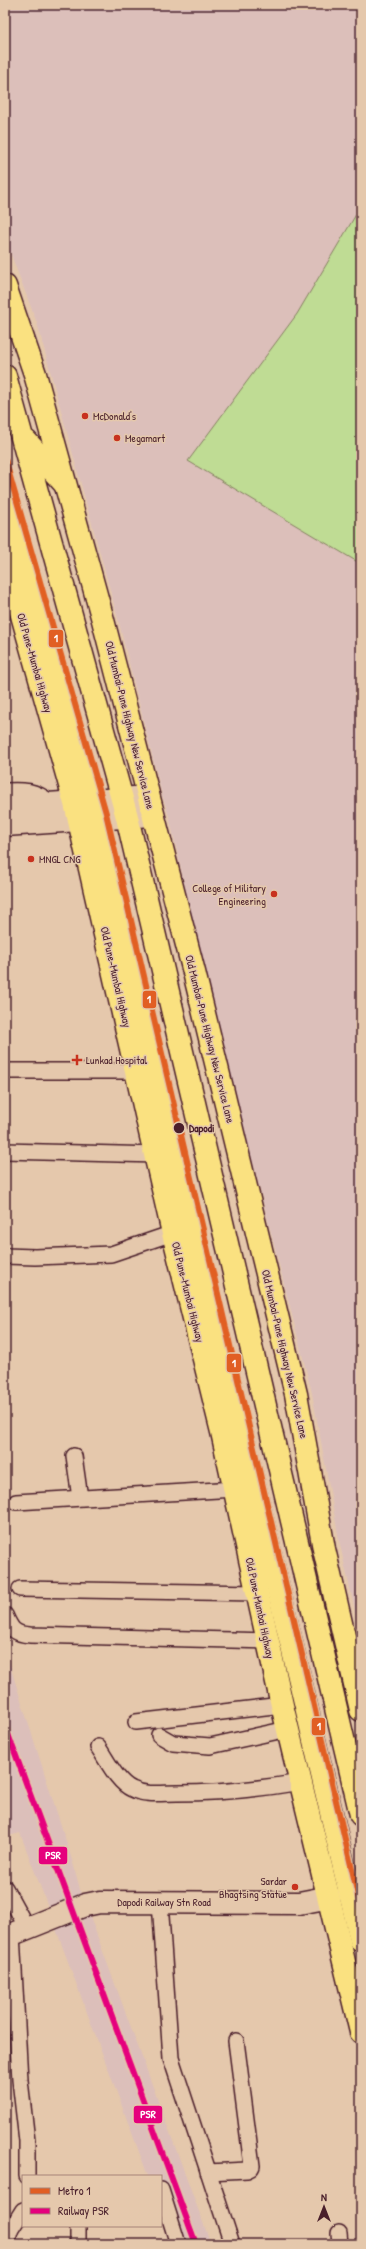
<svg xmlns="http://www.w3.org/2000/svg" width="366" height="2249" font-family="'Patrick Hand',sans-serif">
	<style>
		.built { fill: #dcbfba }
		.green { fill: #bfdc94; stroke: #847e60 }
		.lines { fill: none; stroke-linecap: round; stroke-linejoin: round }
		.minor-casing { stroke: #4a1f2b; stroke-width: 18 }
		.tertiary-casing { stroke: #4a1f2b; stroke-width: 22 }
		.secondary-casing { stroke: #4a1f2b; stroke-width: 25 }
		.primary-casing { stroke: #4a1f2b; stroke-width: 25 }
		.trunk-casing { stroke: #4a1f2b; stroke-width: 25 }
		.minor { stroke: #e5c8ac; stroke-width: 15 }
		.tertiary { stroke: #e5c8ac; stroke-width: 19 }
		.secondary { stroke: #e5c8ac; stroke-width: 22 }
		.primary { stroke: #fae180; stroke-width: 22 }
		.trunk { stroke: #fae180; stroke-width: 22 }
		.rail-1-casing { stroke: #e5c8ac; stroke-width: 9 }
		.rail-1 { stroke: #e5007d; stroke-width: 6 }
		.metro-1-casing { stroke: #e5c8ac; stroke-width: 9 }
		.metro-1 { stroke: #e15e23; stroke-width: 6 }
		.poi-dot { fill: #c8321e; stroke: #e5c8ac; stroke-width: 1.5 }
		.stop-dot { fill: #4a1f2b; stroke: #e5c8ac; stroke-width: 1.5 }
		.labels { text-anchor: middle; stroke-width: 3; stroke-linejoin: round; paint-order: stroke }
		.poi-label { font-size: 11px; fill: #4a1f2b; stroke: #e5c8ac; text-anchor: start }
		.street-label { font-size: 11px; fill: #4a1f2b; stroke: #e5c8ac }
		.stop-label { font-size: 11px; font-weight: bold; fill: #4a1f2b; stroke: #e5c8ac; text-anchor: start }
		.line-badge { stroke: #e5c8ac; stroke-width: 1.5 }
		.badge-label { font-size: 11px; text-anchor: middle; font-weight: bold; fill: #fff }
	</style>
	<rect width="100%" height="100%" fill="#e5c8ac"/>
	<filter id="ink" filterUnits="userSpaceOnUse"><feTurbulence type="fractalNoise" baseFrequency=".025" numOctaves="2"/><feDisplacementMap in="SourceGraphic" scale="8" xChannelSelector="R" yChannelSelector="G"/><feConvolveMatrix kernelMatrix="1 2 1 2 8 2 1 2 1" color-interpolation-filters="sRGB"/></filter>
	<g filter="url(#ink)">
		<path class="built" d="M5,5H361V1636L340,1545L312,1393L204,971L169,816L162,795L118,619L37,323L5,239Z
			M5,1650L73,1863L82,1897L49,1909L20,1833L5,1837Z
			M88,1911L211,2244H173L161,2212V2176H148L54,1924Z"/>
		<path class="green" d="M361,206V564L188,461L297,314Z"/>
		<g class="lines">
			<defs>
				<path id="minor" d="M5,1071H138
					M5,1151L157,1155
					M5,1256L35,1257L111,1254L173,1233
					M74,1456L80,1498
					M16,1502L235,1489
					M20,1589L257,1593
					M5,1615C11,1629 14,1634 30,1635L267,1641
					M136,1722L282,1705
					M159,1735L173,1743L210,1746L288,1729
					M98,1747C107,1760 117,1782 132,1789C146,1796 162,1793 177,1793C219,1793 260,1789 301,1782
					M5,1888L27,1928
					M160,1902L171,2058L232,2244
					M12,1934L20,2080L27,2141V2176
					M208,2172L247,2170L251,2168L252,2166L236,2041
					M161,2190L178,2244
					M78,2226V2244
					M339,2233L340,2244
					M6,2244L11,2229L23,2210"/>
				<path id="tertiary" d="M5,793C24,792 34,792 49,804"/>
				<path id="secondary" d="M5,807L148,797
					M5,825L152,815
					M5,1937L85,1905L100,1902L299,1903L330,1897"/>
				<path id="primary" d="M5,286L35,374L103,620L194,972L296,1394L324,1549L361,1710
					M5,555L75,803L173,1233L222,1432L282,1705L361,2032"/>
				<path id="trunk" d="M5,376L127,817L361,1815
					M26,441L64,483
					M5,491L97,819L361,1940"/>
			</defs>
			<use href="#minor" class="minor-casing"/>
			<use href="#tertiary" class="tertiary-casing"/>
			<use href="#secondary" class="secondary-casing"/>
			<use href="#primary" class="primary-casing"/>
			<use href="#trunk" class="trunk-casing"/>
			<use href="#minor" class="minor"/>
			<use href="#tertiary" class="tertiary"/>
			<use href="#secondary" class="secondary"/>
			<use href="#primary" class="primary"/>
			<use href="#trunk" class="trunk"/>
			<defs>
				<path id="rail-1" d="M5,1726L196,2244"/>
			</defs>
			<use href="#rail-1" class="rail-1-casing"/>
			<use href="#rail-1" class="rail-1"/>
			<defs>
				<path id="metro-1" d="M5,459L106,813L361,1908"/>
			</defs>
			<use href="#metro-1" class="metro-1-casing"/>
			<use href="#metro-1" class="metro-1"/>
		</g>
	</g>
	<g class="poi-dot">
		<circle cx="85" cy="416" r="4"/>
		<circle cx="117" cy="438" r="4"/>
		<circle cx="31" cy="859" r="4"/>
		<circle cx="274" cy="894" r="4"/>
		<path d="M75 1054h4v4h4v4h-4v4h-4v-4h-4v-4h4z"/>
		<circle cx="295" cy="1887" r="4"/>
	</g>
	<circle class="stop-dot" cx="179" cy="1128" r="6"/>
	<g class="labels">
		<g class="poi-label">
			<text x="93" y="420">McDonald's</text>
			<text x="125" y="442">Megamart</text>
			<text x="39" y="863">MNGL CNG</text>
			<text x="266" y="892" text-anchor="end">College of Military<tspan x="266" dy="13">Engineering</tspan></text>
			<text x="86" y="1064">Lunkad Hospital</text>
			<text x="287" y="1885" text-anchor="end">Sardar<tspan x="287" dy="13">Bhagtsing Statue</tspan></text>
		</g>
		<g class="street-label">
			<text transform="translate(35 663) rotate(74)" y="4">Old Pune–Mumbai Highway</text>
			<text transform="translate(130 725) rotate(76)" y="4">Old Mumbai-Pune Highway New Service Lane</text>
			<text transform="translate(116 977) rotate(77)" y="4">Old Pune–Mumbai Highway</text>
			<text transform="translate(210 1039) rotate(76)" y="4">Old Mumbai-Pune Highway New Service Lane</text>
			<text transform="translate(188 1292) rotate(76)" y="4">Old Pune–Mumbai Highway</text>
			<text transform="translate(285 1354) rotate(77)" y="4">Old Mumbai-Pune Highway New Service Lane</text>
			<text transform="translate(260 1608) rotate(78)" y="4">Old Pune–Mumbai Highway</text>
			<text x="164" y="1906">Dapodi Railway Stn Road</text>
		</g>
		<g class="stop-label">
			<text x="189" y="1132">Dapodi</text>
		</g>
	</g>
	<g class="line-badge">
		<rect x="48" y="629" width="16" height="19" rx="4" fill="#e15e23"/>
		<rect x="142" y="990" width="15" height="19" rx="4" fill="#e15e23"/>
		<rect x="226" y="1353" width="16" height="20" rx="4" fill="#e15e23"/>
		<rect x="311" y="1717" width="15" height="19" rx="4" fill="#e15e23"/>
		<rect x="38" y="1846" width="30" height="19" rx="4" fill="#e5007d"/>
		<rect x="133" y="2105" width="30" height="19" rx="4" fill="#e5007d"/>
	</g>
	<g class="badge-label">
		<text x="56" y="642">1</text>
		<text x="149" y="1003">1</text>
		<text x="234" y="1367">1</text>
		<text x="319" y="1730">1</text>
		<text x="53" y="1859">PSR</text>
		<text x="148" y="2118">PSR</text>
	</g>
	<rect width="366" height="2249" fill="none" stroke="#e5c8ac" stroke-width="20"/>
	<rect x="10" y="10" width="346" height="2229" fill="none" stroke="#4a1f2b" stroke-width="1.5" filter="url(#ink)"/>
	<rect x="22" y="2175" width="140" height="52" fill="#e5c8ac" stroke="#a78478"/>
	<rect x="30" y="2188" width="20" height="6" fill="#e15e23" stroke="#a78478"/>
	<text x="58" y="2195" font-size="12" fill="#4a1f2b">Metro 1</text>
	<rect x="30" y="2208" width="20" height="6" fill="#e5007d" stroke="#a78478"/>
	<text x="58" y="2215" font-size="12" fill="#4a1f2b">Railway PSR</text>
	<g transform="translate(324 2207)" stroke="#e5c8ac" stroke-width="3" paint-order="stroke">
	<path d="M0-3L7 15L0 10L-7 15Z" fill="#4a1f2b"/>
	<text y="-6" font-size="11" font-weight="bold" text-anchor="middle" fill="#4a1f2b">N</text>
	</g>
</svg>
